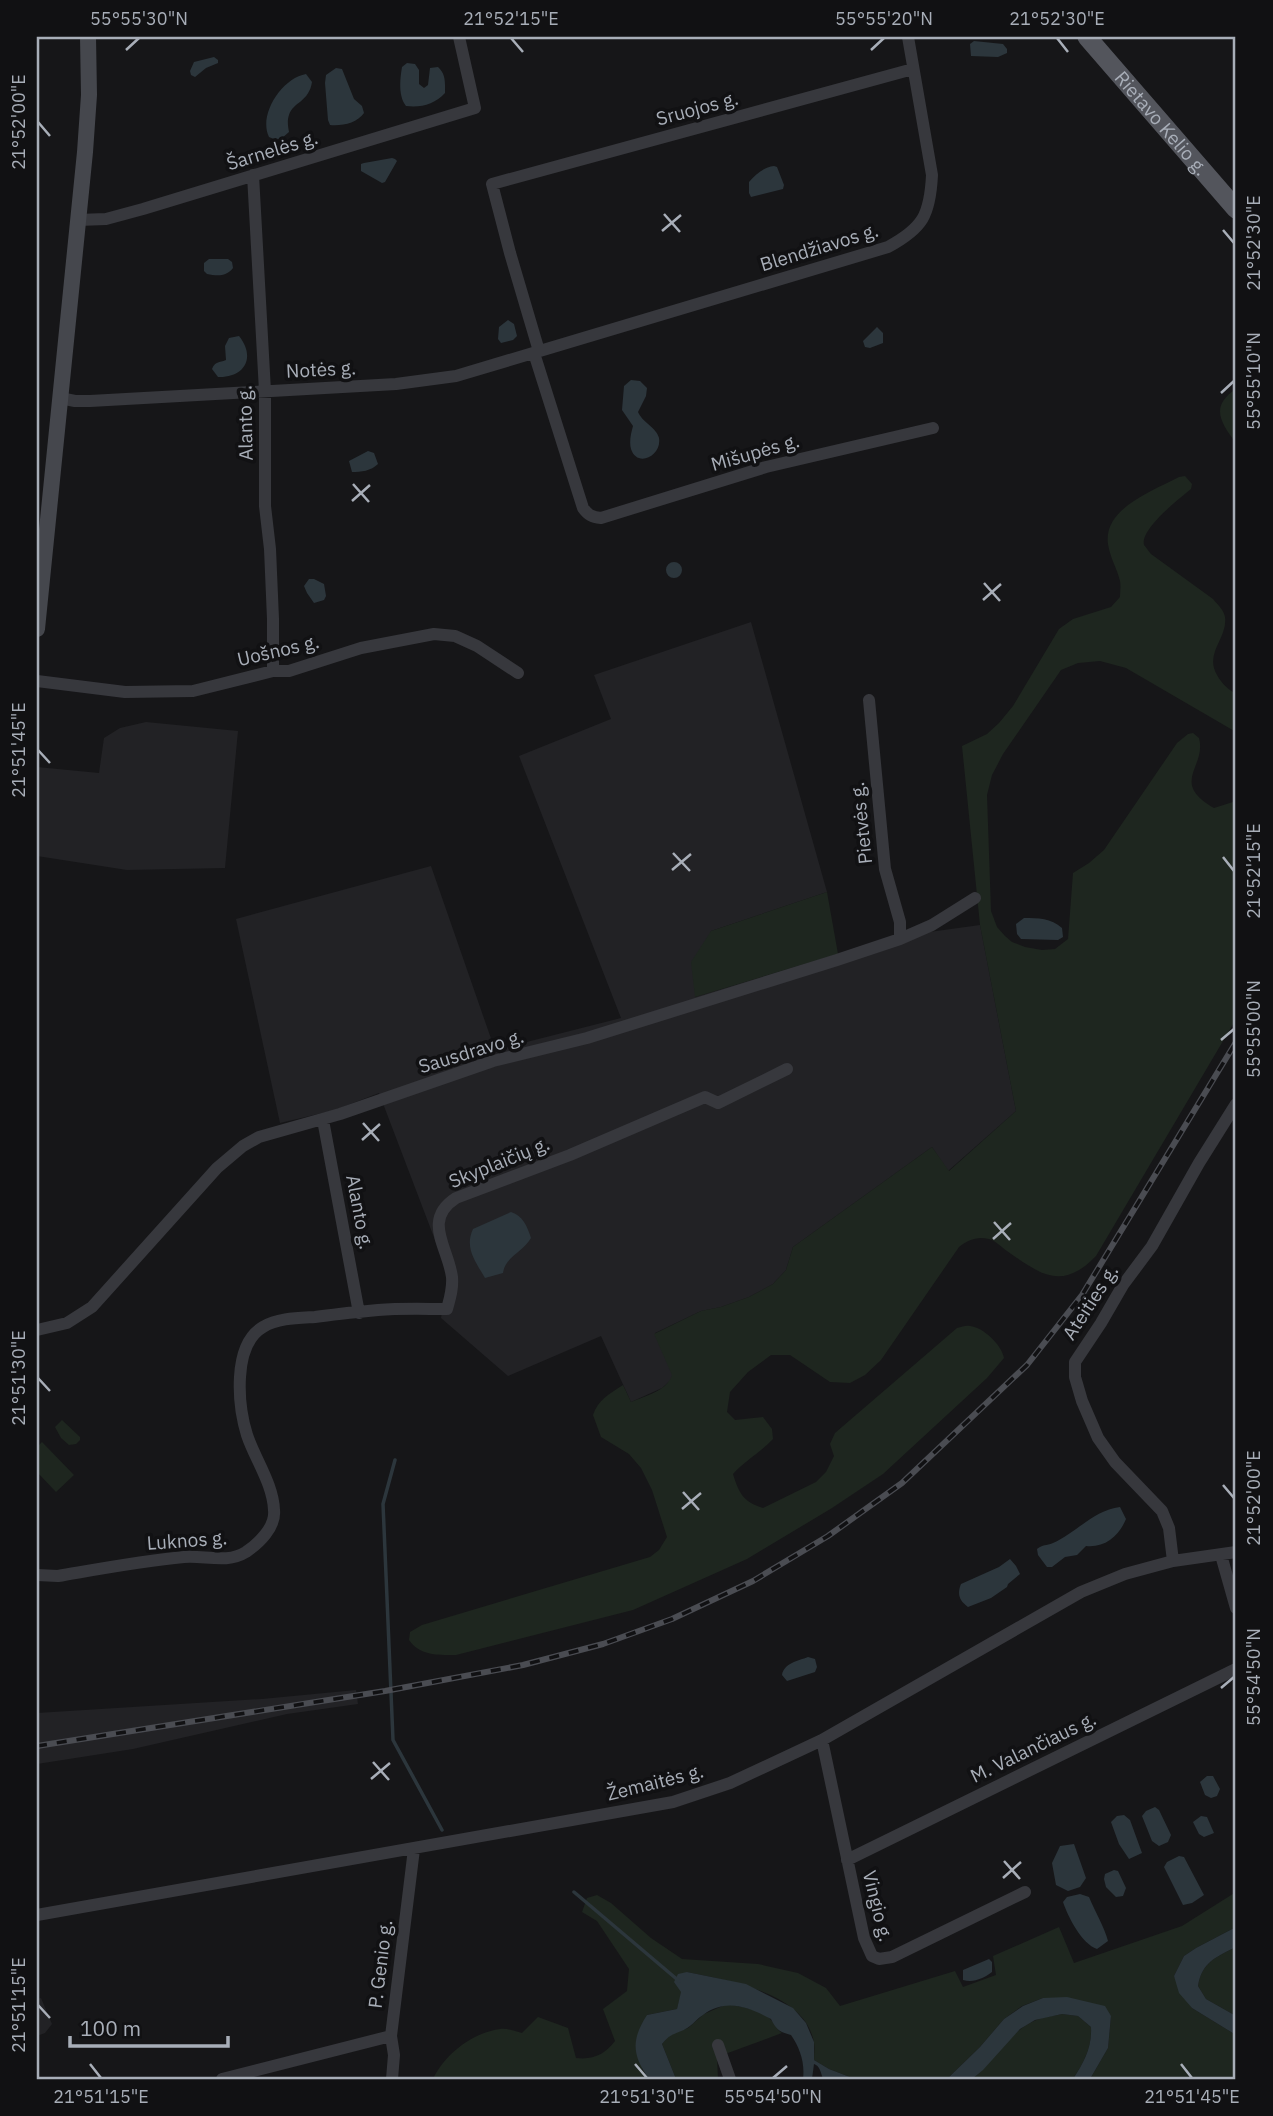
<svg xmlns="http://www.w3.org/2000/svg" width="1273" height="2116" font-family="'IBM Plex Sans',sans-serif">
	<style>
		.built { fill: #222225 }
		.green { fill: #1e261f }
		.water { fill: #2c363c }
		.lines { fill: none; stroke-linecap: round; stroke-linejoin: round }
		.stream { stroke: #2c363c; stroke-width: 3.5 }
		.minor { stroke: #37383d; stroke-width: 12 }
		.secondary { stroke: #45474d; stroke-width: 16 }
		.primary { stroke: #53555c; stroke-width: 19 }
		.rail-casing { stroke: #4a4c52; stroke-width: 6 }
		.rail { stroke: #111113; stroke-width: 3.5; stroke-dasharray: 10; stroke-linecap: butt }
		.ticks { fill: none; stroke: #a8aeb8; stroke-width: 2.5 }
		.labels { text-anchor: middle; stroke-width: 7; stroke-linejoin: round; paint-order: stroke }
		.street-label { font-size: 19px; fill: #a8aeb8; stroke: #111113 }
		.neatline { fill: none; stroke: #a8aeb8; stroke-width: 2.5 }
		.ticks-label { font-size: 18px; text-anchor: middle; fill: #a8aeb8 }
	</style>
	<rect width="100%" height="100%" fill="#161618"/>
	<path class="built" d="M751,622L827,892L711,931L695,997L893,937L980,925L1016,1111L948,1171L932,1147L793,1247L786,1270L773,1284L749,1297L721,1307L701,1311L655,1333L673,1375L670,1381L662,1388L631,1402L601,1336L508,1376L441,1318L448,1280L443,1261L379,1093L335,1110L280,1123L236,919L431,866L495,1050L621,1018L519,756L611,719L594,675Z
		M146,722L238,731L225,868L127,870L37,856V767L99,773L104,738L120,728Z
		M356,1690L358,1704L287,1714L133,1749L37,1764V1713L262,1699Z
		M41,1998L52,2024L45,2033L37,2036V1999Z"/>
	<path class="green" d="M1236,389V443C1220,422 1210,406 1236,389Z
		M1185,476L1192,484L1191,489C1179,499 1140,529 1144,545C1145,546 1151,554 1151,554L1213,599C1217,604 1224,610 1225,617C1228,638 1204,653 1217,675C1222,684 1228,689 1236,694V732L1126,668L1100,661L1078,663L1061,670L1003,754L992,775L987,795L991,911L997,927L1005,936L1012,942L1025,947L1042,950L1055,949L1068,939L1073,873L1089,863L1104,850L1177,743L1188,734L1193,733L1199,738C1207,767 1169,782 1214,808L1236,801V1019L1096,1256C1062,1291 1041,1275 1007,1251C1001,1247 995,1240 989,1239C977,1236 968,1240 959,1247L881,1360L865,1375L850,1383L830,1382L790,1355H771L748,1372L730,1392L727,1412L735,1420L763,1417L772,1429L773,1439C761,1452 745,1461 733,1474C739,1493 743,1502 763,1508L816,1482L826,1472L834,1456L830,1444L835,1433L957,1328C962,1327 966,1325 970,1326C983,1327 1002,1345 1004,1358L987,1378L883,1474L832,1508L747,1559L633,1610L456,1655C438,1655 420,1656 409,1640L410,1632L422,1625L650,1557L659,1550L667,1537L652,1490L641,1468L629,1454L601,1437L593,1415C598,1400 609,1394 623,1385L631,1402C645,1396 667,1391 672,1375L654,1334L701,1311L721,1307L749,1297L773,1284L786,1270L793,1247L932,1147L949,1171L1016,1111L980,925L962,746L987,734L999,723L1013,706L1059,629L1073,619L1111,607L1120,597C1120,592 1121,586 1120,581C1117,568 1110,558 1108,544C1103,508 1153,491 1179,477Z
		M827,892L838,954L695,997L691,962L711,931Z
		M62,1420L80,1437V1440L76,1444L69,1445L61,1438L55,1427Z
		M42,1442L74,1475L56,1492L37,1472V1447Z
		M1236,1892V1927L1196,1948L1184,1956L1174,1976L1192,2008L1236,2035V2079H1090L1108,2048L1111,2016L1043,1998L1022,2006L1004,2019L980,2047L947,2079H855L829,2069L814,2060C814,2054 815,2048 814,2043C806,1992 728,1981 687,1972L677,2009L647,2015L642,2069L649,2079H433C445,2054 472,2033 500,2029C507,2028 515,2031 522,2033L538,2017L568,2028L576,2058C594,2060 605,2054 615,2041L603,2009L627,1991L629,1969L597,1921L582,1912L587,1898L597,1895L611,1903L651,1938L682,1959L758,1964L798,1973L826,1988L840,2006L955,1971L963,1987L996,1975L993,1956L1059,1927L1074,1963L1182,1926Z
		M1236,1947V2016L1206,1999L1198,1986C1202,1962 1216,1957 1236,1947Z
		M727,2004C739,2006 763,2010 771,2020C776,2025 775,2028 782,2033L717,2057L718,2079H676L662,2044L669,2035L688,2028L704,2014Z
		M1062,2014L1078,2016L1091,2027C1092,2048 1084,2062 1073,2079H972C991,2063 1012,2030 1034,2021C1042,2017 1053,2016 1062,2014Z"/>
	<path class="water" d="M974,41L1003,44L1007,49V53L998,57L971,56L970,44Z
		M214,57L218,60V63L206,68L195,77L191,75L190,71L194,62Z
		M407,63L415,64L419,70V84L424,88L428,85L430,68L438,67C446,74 445,83 445,93C435,104 421,108 406,106C398,96 400,79 402,67Z
		M336,68L342,69L354,99L362,106L364,113C357,123 343,126 330,125L328,120L325,83L326,75Z
		M306,74L312,82C309,102 293,102 289,115C287,120 288,127 289,132L282,138L276,140L269,137C258,115 282,78 306,74Z
		M392,158L395,159L397,161L385,182L382,183L361,171V164L364,163Z
		M774,166L777,167L784,185L783,189L751,197L749,193V182C756,174 764,167 774,166Z
		M209,259H228L232,262L233,268C226,277 217,276 207,274L204,271V263Z
		M508,320L514,324L517,336L513,340L501,343L498,339L499,327Z
		M877,327L883,333V343L870,348L865,347L863,341Z
		M239,336C256,357 245,378 218,377L212,369C215,361 219,363 226,360L225,346L229,338Z
		M631,380L640,381L647,388L646,396L638,412C642,422 657,428 659,438C662,456 637,468 631,449C629,442 631,433 633,426L622,410L624,386Z
		M368,451L374,453L378,464C371,471 361,472 352,472L349,461Z
		M666 570a8 8 0 1 1 16 0a8 8 0 1 1-16 0Z
		M309,579H314L324,584L326,596L324,600L314,603L307,593L304,586Z
		M1024,918C1038,918 1051,918 1062,928L1063,937L1058,940L1021,939L1017,934L1016,924Z
		M511,1212C523,1216 527,1226 531,1238C523,1252 505,1257 503,1273L485,1278C476,1262 464,1248 473,1229Z
		M1120,1507L1126,1519C1119,1536 1105,1548 1086,1546L1077,1555L1065,1557L1052,1567H1047L1038,1555L1037,1549C1043,1544 1046,1546 1053,1543C1076,1533 1094,1510 1120,1507Z
		M1010,1559L1016,1566L1020,1574L1008,1584L1007,1587L991,1598L968,1607C959,1600 957,1594 961,1584L999,1567Z
		M808,1657L815,1659L817,1667L815,1672L787,1681L782,1675C784,1663 798,1661 808,1657Z
		M1207,1776H1213L1220,1789L1217,1796L1211,1798L1205,1795L1200,1782Z
		M1155,1807L1159,1810L1171,1835L1168,1842L1159,1846L1152,1841L1142,1816L1146,1811Z
		M1124,1815L1130,1820L1142,1853L1129,1859L1119,1844L1111,1822L1117,1816Z
		M1201,1816L1207,1817L1214,1833L1204,1837L1199,1834L1193,1822Z
		M1074,1844L1086,1878L1080,1887L1068,1891L1056,1885L1052,1863L1060,1846Z
		M1179,1856L1184,1857L1204,1895L1192,1903L1183,1905L1164,1867L1167,1862Z
		M1114,1870L1118,1871L1126,1888L1123,1896L1116,1897L1106,1887L1104,1879L1105,1874Z
		M1080,1894L1089,1897C1095,1912 1104,1926 1108,1941L1097,1949C1082,1944 1068,1917 1063,1902L1067,1897Z
		M1236,1927V1947C1216,1957 1202,1962 1198,1986L1206,1999L1236,2016V2035L1192,2008L1179,1993L1174,1976L1184,1956L1196,1948Z
		M989,1959L992,1962V1972C984,1978 974,1983 963,1980V1970Z
		M687,1972L746,1984L793,2008L806,2023L814,2042V2060L829,2069L855,2079H823C821,2073 820,2066 814,2064L812,2079H803C805,2063 800,2048 791,2035C780,2032 776,2030 771,2019C748,2007 726,1998 703,2015C698,2018 694,2023 690,2026C678,2035 672,2031 662,2044L676,2079H649C632,2055 631,2040 647,2015L677,2009L681,1992L674,1982L678,1974Z
		M1067,1997L1105,2006L1111,2016L1108,2048L1090,2079H1073C1084,2062 1092,2048 1091,2027L1078,2016L1062,2014L1035,2020L1020,2029L983,2070L972,2079H947L980,2047L1004,2019L1023,2006L1043,1998Z"/>
	<g class="lines">
		<path class="stream" d="M395,1460L383,1504L393,1740L442,1830
			M574,1892L679,1981"/>
		<path class="minor" d="M253,175L265,391V506L270,549L273,619V671
			M78,220L106,219L143,209L475,108L459,37
			M539,351L510,253L492,184L913,69
			M534,353L583,508C588,515 592,517 601,518L766,467L933,428
			M60,398L75,401H90L396,384L456,376L888,247C923,228 930,215 932,175L908,37
			M37,681L125,692L193,691L273,671H289L361,648L434,634L455,636L477,646L518,673
			M869,700L885,869L900,922V939
			M323,1120L359,1313
			M37,1330L67,1323L92,1307L217,1168L243,1146L259,1137L340,1114L493,1061L587,1038L837,960L900,939L932,925L975,898
			M1221,1555L1236,1608
			M1173,1561L1169,1528L1162,1511L1115,1462L1098,1438L1082,1401L1075,1377V1362L1101,1323L1123,1285L1152,1246L1199,1163L1236,1104
			M37,1575L58,1576C99,1569 141,1561 184,1557C204,1555 227,1564 246,1552C259,1543 276,1527 274,1510C273,1484 255,1459 247,1435C238,1406 232,1345 263,1327C278,1318 298,1318 315,1317C336,1314 357,1312 378,1310C401,1308 425,1309 447,1309C450,1298 453,1289 452,1277C448,1247 422,1220 456,1198L570,1155L705,1097L718,1103L787,1069
			M822,1740L864,1938L872,1956L879,1959L892,1957L1025,1892
			M847,1860L1236,1669
			M37,1915L673,1802L730,1783L822,1740L1081,1592L1125,1574L1173,1561L1236,1552
			M391,2036L394,2055L392,2079
			M718,2045L730,2079
			M222,2079L391,2036L414,1849"/>
		<path class="secondary" d="M37,629L85,152L89,95L88,37"/>
		<path class="primary" id="s1" d="M1087,37L1236,209"/>
		<defs>
			<path id="rail" d="M37,1746L385,1691L523,1665L603,1644L672,1619L753,1581L828,1536L902,1483L1027,1365L1082,1295L1236,1042"/>
		</defs>
		<use href="#rail" class="rail-casing"/>
		<use href="#rail" class="rail"/>
	</g>
	<path class="ticks" d="M511,38L523,52M1057,38L1068,52M126,50L139,38M871,50L884,38M38,122L50,136M664,214L680,232M1223,230L1234,243M662,231L681,215M1221,393L1234,381M353,484L369,502M352,501L370,485M984,583L1000,601M983,600L1001,584M38,750L50,763M673,853L690,871M1223,857L1234,871M672,870L691,854M1221,1040L1234,1029M363,1123L379,1141M362,1140L380,1124M994,1222L1010,1240M993,1239L1011,1223M38,1378L50,1391M1223,1485L1234,1498M683,1492L699,1510M682,1509L701,1493M1221,1688L1234,1677M373,1762L389,1780M371,1779L390,1763M1004,1861L1020,1879M1003,1878L1021,1862M38,2005L50,2018M90,2064L101,2078M635,2064L647,2078M1181,2064L1192,2078M773,2078L787,2066"/>
	<g class="labels">
		<g class="street-label">
			<text transform="translate(697 108) rotate(-15)" y="7">Sruojos g.</text>
			<text dy="7" stroke="none"><textPath href="#s1" startOffset="114">Rietavo Kelio g.</textPath></text>
			<text transform="translate(272 150) rotate(-17)" y="7">Šarnelės g.</text>
			<text transform="translate(819 247) rotate(-17)" y="7">Blendžiavos g.</text>
			<text transform="translate(321 369) rotate(-3)" y="7">Notės g.</text>
			<text transform="translate(245 423) rotate(-91)" y="7">Alanto g.</text>
			<text transform="translate(755 452) rotate(-16)" y="7">Mišupės g.</text>
			<text transform="translate(278 650) rotate(-13)" y="7">Uošnos g.</text>
			<text transform="translate(861 823) rotate(-96)" y="7">Pietvės g.</text>
			<text transform="translate(471 1051) rotate(-17)" y="7">Sausdravo g.</text>
			<text transform="translate(499 1162) rotate(-22)" y="7">Skyplaičių g.</text>
			<text transform="translate(360 1212) rotate(79)" y="7">Alanto g.</text>
			<text transform="translate(1090 1302) rotate(-57)" y="7">Ateities g.</text>
			<text transform="translate(187 1540) rotate(-4)" y="7">Luknos g.</text>
			<text transform="translate(1033 1747) rotate(-26)" y="7">M. Valančiaus g.</text>
			<text transform="translate(655 1782) rotate(-14)" y="7">Žemaitės g.</text>
			<text transform="translate(878 1906) rotate(76)" y="7">Vingio g.</text>
			<text transform="translate(380 1964) rotate(-83)" y="7">P. Genio g.</text>
		</g>
	</g>
	<rect width="1273" height="2116" fill="none" stroke="#111113" stroke-width="77"/>
	<path d="M70 2036v10h158v-10" fill="none" stroke="#a8aeb8" stroke-width="3.5"/>
	<text x="80" y="2036" font-size="21" fill="#a8aeb8" stroke="#111113" stroke-width="5" paint-order="stroke">100 m</text>
	<rect x="38" y="38" width="1196" height="2040" class="neatline"/>
	<g class="ticks-label">
		<text x="139" y="25">55°55'30"N</text>
		<text x="511" y="25">21°52'15"E</text>
		<text x="884" y="25">55°55'20"N</text>
		<text x="1057" y="25">21°52'30"E</text>
		<text transform="translate(19 122) rotate(-90)" y="6">21°52'00"E</text>
		<text transform="translate(1254 243) rotate(-90)" y="6">21°52'30"E</text>
		<text transform="translate(1254 381) rotate(-90)" y="6">55°55'10"N</text>
		<text transform="translate(19 750) rotate(-90)" y="6">21°51'45"E</text>
		<text transform="translate(1254 871) rotate(-90)" y="6">21°52'15"E</text>
		<text transform="translate(1254 1029) rotate(-90)" y="6">55°55'00"N</text>
		<text transform="translate(19 1378) rotate(-90)" y="6">21°51'30"E</text>
		<text transform="translate(1254 1498) rotate(-90)" y="6">21°52'00"E</text>
		<text transform="translate(1254 1677) rotate(-90)" y="6">55°54'50"N</text>
		<text transform="translate(19 2005) rotate(-90)" y="6">21°51'15"E</text>
		<text x="101" y="2103">21°51'15"E</text>
		<text x="647" y="2103">21°51'30"E</text>
		<text x="773" y="2103">55°54'50"N</text>
		<text x="1192" y="2103">21°51'45"E</text>
	</g>
</svg>
